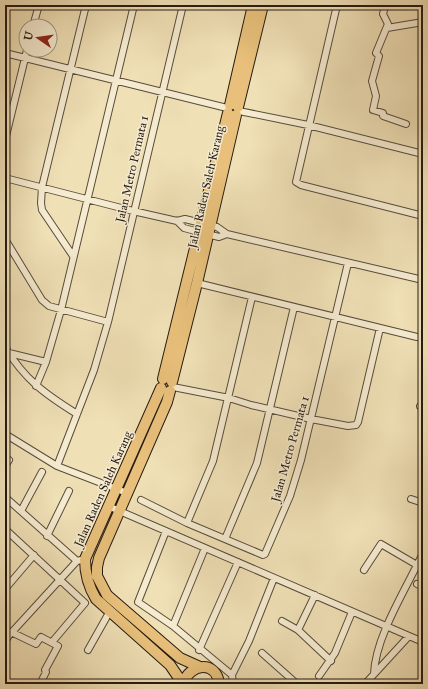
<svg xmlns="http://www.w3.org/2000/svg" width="428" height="689" font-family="'IM FELL Great Primer',serif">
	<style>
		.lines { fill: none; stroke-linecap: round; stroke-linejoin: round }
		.street-casing { stroke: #584c3b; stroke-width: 8 }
		.primary-casing { stroke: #261b12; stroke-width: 12 }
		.street { stroke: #f5ebd0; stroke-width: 6 }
		.primary { stroke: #e8c07b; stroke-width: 10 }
		.labels { text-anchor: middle; stroke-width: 3; stroke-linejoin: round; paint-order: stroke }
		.street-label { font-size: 12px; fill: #261b12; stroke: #f5ebd0 }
	</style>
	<rect width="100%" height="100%" fill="#f0e0b6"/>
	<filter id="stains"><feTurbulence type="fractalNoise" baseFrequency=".005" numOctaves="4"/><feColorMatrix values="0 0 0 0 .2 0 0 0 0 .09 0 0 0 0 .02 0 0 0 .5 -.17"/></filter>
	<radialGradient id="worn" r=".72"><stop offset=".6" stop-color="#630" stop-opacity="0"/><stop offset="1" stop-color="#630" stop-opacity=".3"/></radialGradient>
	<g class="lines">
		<defs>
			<path id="street" d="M337,5L296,182L301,185L423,216
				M384,10L383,14L388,24L376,53L379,56L372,81L376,96L373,110L383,113V116L406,124
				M33,26L39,5
				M387,28L423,22
				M5,53L227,108
				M239,111L308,125L423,154
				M5,140L27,50
				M5,178L133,211L177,221L185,219L217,227L227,234L423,280
				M177,221L184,228L199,232L219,237L227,234
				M5,239L42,300L49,306L108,322
				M73,256L42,210L41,203L42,187L86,5
				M197,283L417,337
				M5,347C25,380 45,394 77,414
				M9,353L46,362
				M36,386L46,362L61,310L134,5
				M173,387L229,398L251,405L311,419L348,426L356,425L358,422L380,328
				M420,406L423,407
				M5,434L57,466L127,493
				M5,466L9,460
				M57,466L94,370L108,322L183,5
				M5,497L77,561
				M411,499L423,503
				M141,500L187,523L263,555L265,554L290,496L301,460L348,263
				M108,506L423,642
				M21,511L42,472
				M187,523L213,461L252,297
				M5,529L85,603L53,641
				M166,531L138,602L173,626L232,675L233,684
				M47,536L69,491
				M225,539L257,463L294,307
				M364,570L381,544L417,565
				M417,584L423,587
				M5,589L34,555
				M282,621L298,630L331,661
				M173,626L205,548
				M298,630L315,595
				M13,631L77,561L85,559
				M5,642L11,632L36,644L41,637L58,646L45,670L46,672L40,684
				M88,650L110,611
				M199,650L238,562
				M262,653L297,684
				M374,674C375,637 407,587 423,553
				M232,675L249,641L274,578
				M319,676L335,653L352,612
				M365,684L409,636
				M418,684L423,679"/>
			<path id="primary" d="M230,105L253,5
				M238,107L263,5
				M163,379L228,113
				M172,382L197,283L236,115
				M161,388L85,559C85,574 88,586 96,599L170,665L183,684
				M170,391L167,402L99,558L97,567V576L107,595L180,658L200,667
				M183,684C189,663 217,660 219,684"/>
		</defs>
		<use href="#street" class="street-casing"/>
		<use href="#primary" class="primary-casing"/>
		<use href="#street" class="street"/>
		<use href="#primary" class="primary"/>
	</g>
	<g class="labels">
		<g class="street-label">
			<text transform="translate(132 169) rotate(-77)" y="4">Jalan Metro Permata 1</text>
			<text transform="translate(206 187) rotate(-77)" y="4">Jalan Raden Saleh Karang</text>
			<text transform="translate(290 449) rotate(-74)" y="4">Jalan Metro Permata 1</text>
			<text transform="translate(103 489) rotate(-66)" y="4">Jalan Raden Saleh Karang</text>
		</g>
	</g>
	<rect width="428" height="689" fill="none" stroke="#f0e0b6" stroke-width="20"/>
	<rect x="6" y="6" width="416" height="677" fill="none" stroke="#261b12" stroke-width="2"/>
	<rect x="10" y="10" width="408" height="669" fill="none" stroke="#261b12"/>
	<g transform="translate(38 38) rotate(283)"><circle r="19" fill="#f5ebd0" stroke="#a29884"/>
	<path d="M0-3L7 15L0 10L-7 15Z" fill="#8f2418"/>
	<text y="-6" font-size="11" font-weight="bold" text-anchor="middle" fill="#261b12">U</text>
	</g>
	<rect width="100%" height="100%" filter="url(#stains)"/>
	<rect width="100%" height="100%" fill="url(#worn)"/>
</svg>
